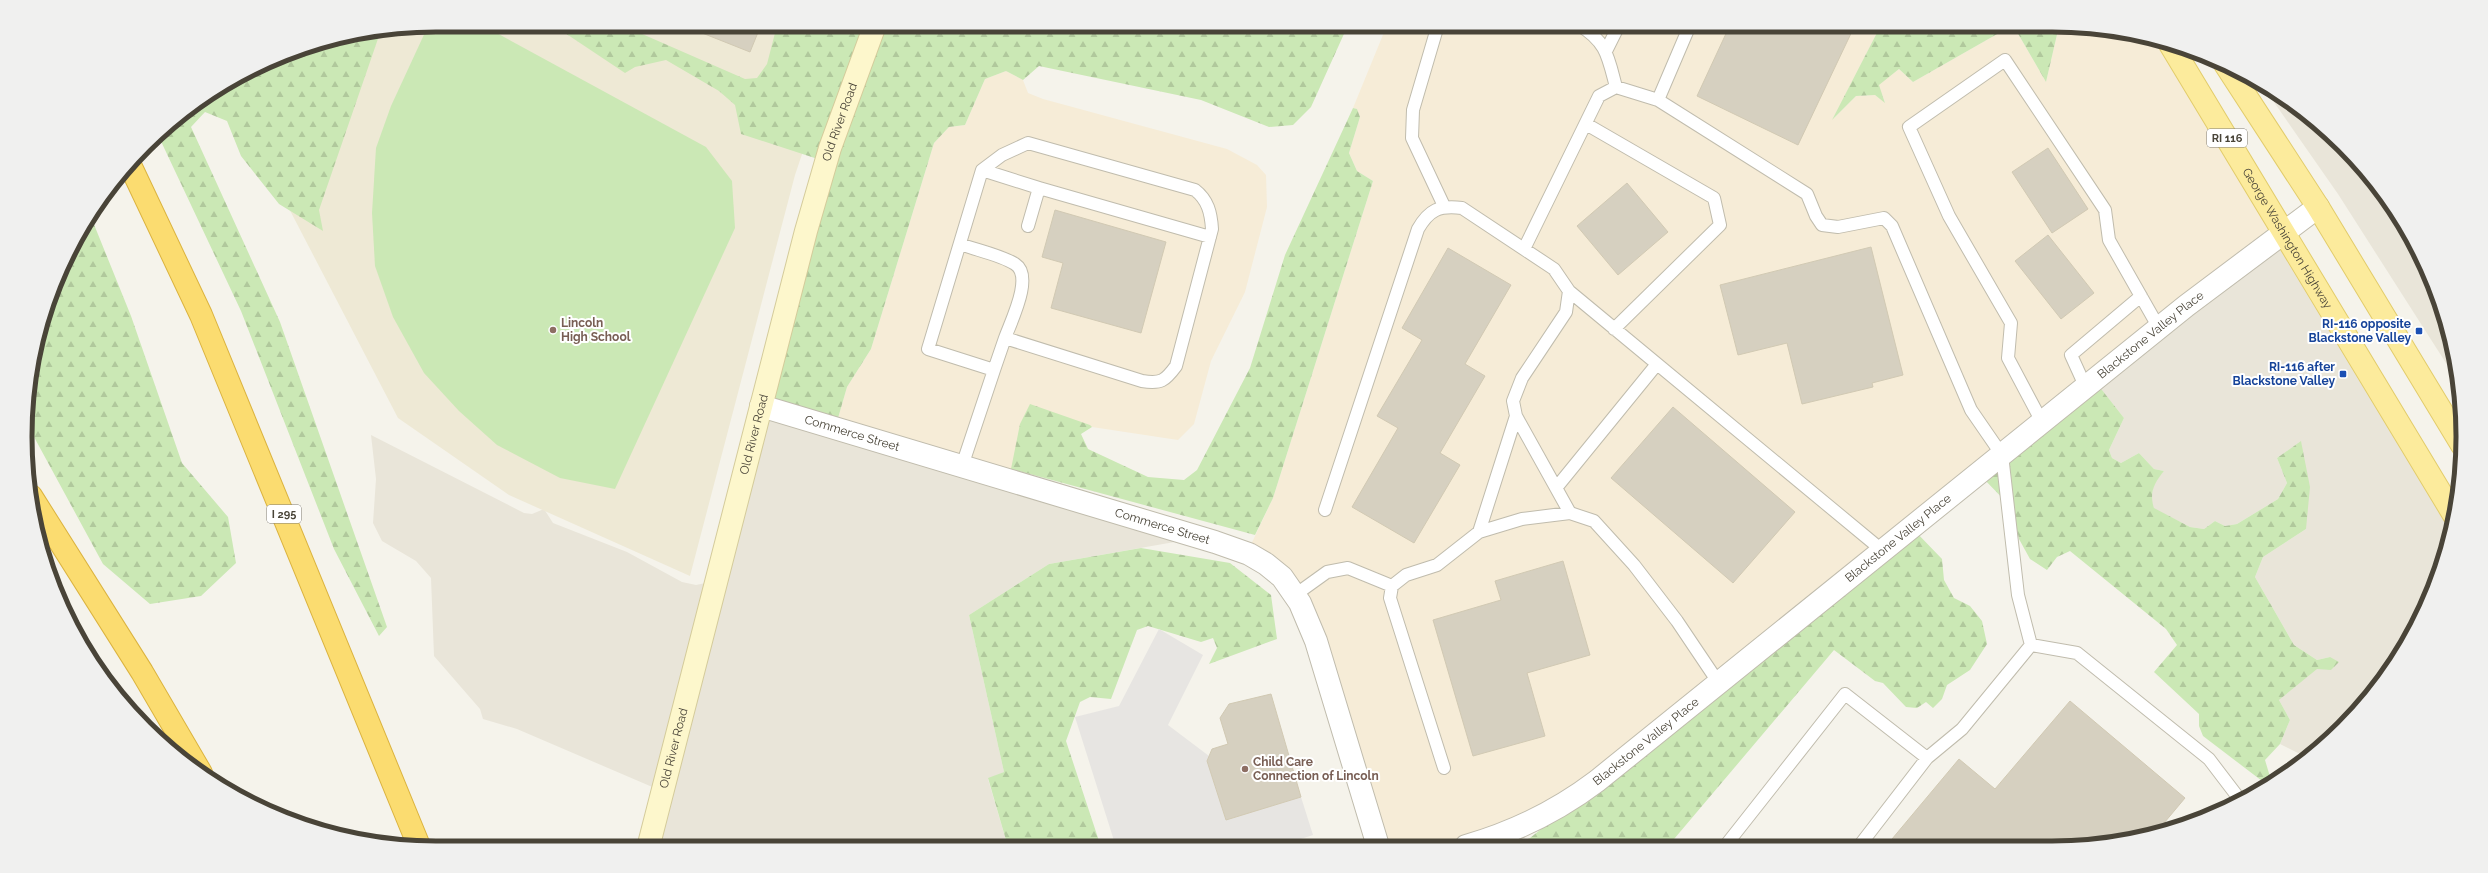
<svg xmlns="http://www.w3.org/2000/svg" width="2488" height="873" font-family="Raleway,sans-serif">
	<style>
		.residential { fill: #e9e5d9 }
		.commercial { fill: #f6ecd7 }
		.education { fill: #eee9d5 }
		.forest { fill: url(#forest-firs) }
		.pitch { fill: #cbe8b5 }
		.parking { fill: #e7e5e2 }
		.building { fill: #d6d0c0; stroke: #d1c9b3 }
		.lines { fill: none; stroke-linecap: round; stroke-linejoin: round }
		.lane-casing { stroke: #c0bcad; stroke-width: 14 }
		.street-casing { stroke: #c0bcad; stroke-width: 24 }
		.secondary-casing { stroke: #d4cb9b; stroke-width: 24 }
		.primary-casing { stroke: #e2cc6b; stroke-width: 24 }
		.highway-casing { stroke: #dbb33f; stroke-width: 24 }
		.lane { stroke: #fff; stroke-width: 12 }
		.street { stroke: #fff; stroke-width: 22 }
		.secondary { stroke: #fdf7cc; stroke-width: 22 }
		.primary { stroke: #fceb9c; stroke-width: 22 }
		.highway { stroke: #fbdc70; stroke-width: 22 }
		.education-dot { fill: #8d6e63; stroke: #fff; stroke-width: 1.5 }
		.transit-dot { fill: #1a4fb4; stroke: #fff; stroke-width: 1.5 }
		.labels { text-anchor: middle; stroke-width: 4; stroke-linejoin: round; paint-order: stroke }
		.shield { fill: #fff; stroke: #807c74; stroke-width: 1 }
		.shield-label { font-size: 11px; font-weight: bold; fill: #494438 }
		.street-label { font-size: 12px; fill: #494438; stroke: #fff }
		.education-label { font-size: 12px; font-weight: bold; fill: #785e54; stroke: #fff; text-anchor: start }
		.transit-label { font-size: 12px; font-weight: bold; fill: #164399; stroke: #fff; text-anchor: end }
		.rim { fill: none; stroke: #494438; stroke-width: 5 }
	</style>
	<defs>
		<pattern id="forest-firs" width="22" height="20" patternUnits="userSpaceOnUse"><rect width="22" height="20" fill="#cbe8b5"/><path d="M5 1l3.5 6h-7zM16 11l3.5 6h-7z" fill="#b0c89c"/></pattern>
	</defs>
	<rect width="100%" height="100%" fill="#f5f3eb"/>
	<path class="residential" d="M2262,85L2302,110L2361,165L2408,231L2441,304L2460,385L2338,194Z
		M2286,234L2455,506L2449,543L2408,642L2361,708L2323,746L2306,757L2280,744L2290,720L2279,700L2317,668L2331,669L2330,657L2317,660L2294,645L2255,577L2263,557L2306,529L2301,442L2277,458L2287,483L2278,499L2237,524L2225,526L2215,521L2204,529L2190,527L2154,509L2151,500L2154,482L2164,471L2154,469L2139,453L2121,463L2112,458L2109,450L2124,418L2098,386Z
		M764,412L1203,537L1049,564L969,615L1004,772L988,779L1008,847L652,848L657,789L517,729L483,719L480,709L434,656L431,578L416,561L382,541L373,523L376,479L371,435L524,513L532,514L544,509L553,523L627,552L682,582L696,585L720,580Z"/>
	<path class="commercial" d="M1387,25H1881L1833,119L1856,96L1875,95L1885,102L1878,85L1899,69L1913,82L2013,25L2046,82L2059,26L2158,39L2178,46L2286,230L1540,820L1462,846H1383L1302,592L1247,553L1273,498L1373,181L1357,171L1349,153L1360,117L1357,109L1353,108Z
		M1006,71L1023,80L1028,93L1043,99L1227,149L1257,165L1266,175L1267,207L1245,292L1211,361L1194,424L1178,440L1092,427L1030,405L1010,476L836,425L847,387L871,349L934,143L949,127L965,125L985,79Z"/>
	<path class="education" d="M436,25H849L826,83L795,175L690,576L509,495L398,418L270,172L279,56L356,33Z"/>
	<path class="forest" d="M553,25H631L633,30L745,79L757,78L767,64L775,33L786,29L788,25H1348L1311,107L1293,125L1269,127L1201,100L1039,66L1023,80L1006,71L985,79L965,125L949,127L934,143L871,349L847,387L836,425L767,409L830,163L741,134L735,105L719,91L666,60L635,67L625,73Z
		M1881,25H2013L1913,82L1899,69L1879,85L1885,103L1875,95L1856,96L1832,120Z
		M2013,25L2059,26L2046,82Z
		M381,30L319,210L323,231L279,204L241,156L227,121L205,112L191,127L280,322L387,627L379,636L334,549L241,311L158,135L165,127C187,112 208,93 232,80C277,55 329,36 381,30Z
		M1353,108L1357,109L1360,117L1349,153L1357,171L1373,181L1273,498L1255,535L1011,469L1020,424L1030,404L1090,425L1092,427L1081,434L1088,449L1148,477L1184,480L1197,470L1250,368L1285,255Z
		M91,217L131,316L182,463L228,517L236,563L201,596L150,604L103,564L27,424L28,383L39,330L68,254Z
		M2098,385L2124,418L2109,450L2112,458L2121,463L2139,453L2154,469L2164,471C2154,483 2149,493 2154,508L2190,527L2204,529L2215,521L2225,526L2237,524L2278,499L2287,483L2277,458L2301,441L2310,487L2306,529L2263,557L2255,577L2294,645L2317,660L2330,657L2339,662L2331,670L2317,669L2279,700L2290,720L2280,744L2265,760L2271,780L2266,784L2203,736L2199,726V714L2154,672L2177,645L2166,629L2070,551L2057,557L2047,570L2030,559L2019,539L2012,508L1982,477Z
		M1914,530L1942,559L1944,580L1954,598L1970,606L1982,621L1987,644L1970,670L1947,685L1942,699L1933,708L1926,702L1917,708L1906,707L1883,683L1875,681L1834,650L1669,845L1511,846L1530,838Z
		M1141,548L1230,563L1271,595L1277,639L1209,664L1217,648L1213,638L1201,642L1148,626L1137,630L1111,699L1090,697L1080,702L1066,741L1101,847H1008L988,778L1004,772L969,615L1049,564Z"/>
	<path class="pitch" d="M482,25L706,147L732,181L735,228L615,489L560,478L497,445L459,411L424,373L393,317L375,266L372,213L376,148L391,106L428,26Z"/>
	<path class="parking" d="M1159,629L1203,655L1168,725L1209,756L1207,761L1226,820L1301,797L1313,835L1279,846L1116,847L1075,717L1119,706Z"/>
	<path class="building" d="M682,25H761L750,52Z
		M1730,25H1855L1798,145L1697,96Z
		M2048,148L2088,209L2052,233L2012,172Z
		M1627,183L1668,232L1618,275L1577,226Z
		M1055,210L1166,242L1141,333L1051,308L1063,263L1042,257Z
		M2048,235L2094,293L2061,319L2015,261Z
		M1871,247L1903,375L1872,383L1873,387L1802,404L1787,343L1738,355L1720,285Z
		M1448,248L1511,285L1465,364L1485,376L1440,453L1460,465L1414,543L1352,507L1398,428L1377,416L1422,340L1402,328Z
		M1673,407L1795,512L1733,583L1611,478Z
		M1563,561L1590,655L1527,673L1545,736L1473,756L1433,620L1501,600L1495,581Z
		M1271,694L1301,797L1226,820L1207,761L1212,749L1228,744L1220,718L1229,704Z
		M2070,701L2185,798L2154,835L2105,844L1887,845L1959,759L1995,789Z"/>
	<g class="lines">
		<defs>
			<path id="lane" d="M1438,25L1413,110L1412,138L1444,206
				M1579,25C1607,42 1608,57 1616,87
				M1606,51L1619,25
				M1658,100L1690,25
				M1586,124L1714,198L1720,225L1614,329
				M982,170L1039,188L1028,226
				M1039,188L1210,237
				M960,244C976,250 1001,255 1015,264C1034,276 1011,321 1005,338
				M1524,249L1599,96L1616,87L1658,100L1807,194L1816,216L1822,225L1838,227L1884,218L1892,226L1971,410L2002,455L2018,595L2031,645
				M1569,291L1883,551
				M2086,388L2071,355L2141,296
				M2042,422L2008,358L2011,323L1949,216L1909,127L2005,60L2105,210L2109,240L2159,328
				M962,466L994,370L928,349L982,170L1002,155L1028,143L1195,190C1208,200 1211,213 1212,229L1176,366C1165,381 1161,384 1142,381L1005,338L994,370
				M1556,488L1657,364
				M1325,510L1418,229C1429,210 1439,205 1462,208L1554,269L1569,291L1566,312L1522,378L1513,401L1516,416L1570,513
				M1479,532L1516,416
				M1295,595L1327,572L1348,568L1392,586
				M2031,645L2077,653L2209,759L2241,801
				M1444,768L1390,598L1392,586L1406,575L1437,565L1479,532L1522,519L1570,513L1594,521L1634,565L1677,621L1718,682
				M1726,845L1845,694L1927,758
				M1860,845L1927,758L1962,729L2031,645"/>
			<g id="street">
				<path id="s1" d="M761,406L1215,542L1249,554L1266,564L1282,577L1300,603L1316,641L1378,846"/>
				<path id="s2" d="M1466,846C1515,832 1556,812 1597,781L2186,306L2318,207"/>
			</g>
			<g id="secondary">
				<path id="s3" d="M648,848L806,231L830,148L875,25"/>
			</g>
			<g id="primary">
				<path id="s4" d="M2170,44L2454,515"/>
				<path d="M2225,64L2318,207L2462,445"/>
			</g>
			<path id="highway" d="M130,165L201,315L419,846
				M31,496L142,672L201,773"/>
		</defs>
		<use href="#lane" class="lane-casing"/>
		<use href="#street" class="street-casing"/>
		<use href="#secondary" class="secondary-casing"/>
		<use href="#primary" class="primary-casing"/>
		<use href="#highway" class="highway-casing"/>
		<use href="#lane" class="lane"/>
		<use href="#street" class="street"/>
		<use href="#secondary" class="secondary"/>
		<use href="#primary" class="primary"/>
		<use href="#highway" class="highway"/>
	</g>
	<g class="education-dot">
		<circle cx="553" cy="330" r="4"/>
		<circle cx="1245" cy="769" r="4"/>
	</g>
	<g class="transit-dot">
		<rect x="2415" y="327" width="8" height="8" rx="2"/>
		<rect x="2339" y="370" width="8" height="8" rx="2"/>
	</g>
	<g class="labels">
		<g class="shield">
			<rect x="2207" y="129" width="40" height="18" rx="3"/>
			<rect x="267" y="505" width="34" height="18" rx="3"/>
		</g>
		<g class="shield-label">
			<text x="2227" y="142">RI 116</text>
			<text x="284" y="518">I 295</text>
		</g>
		<g class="street-label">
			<text dy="4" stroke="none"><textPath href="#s3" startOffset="751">Old River Road</textPath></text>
			<text dy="4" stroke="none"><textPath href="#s4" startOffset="227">George Washington Highway</textPath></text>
			<text dy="4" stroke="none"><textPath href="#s2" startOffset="858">Blackstone Valley Place</textPath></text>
			<text dy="4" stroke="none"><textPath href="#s1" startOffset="95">Commerce Street</textPath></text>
			<text dy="4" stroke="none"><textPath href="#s3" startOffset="427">Old River Road</textPath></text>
			<text dy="4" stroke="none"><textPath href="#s1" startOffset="419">Commerce Street</textPath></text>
			<text dy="4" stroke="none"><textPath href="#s2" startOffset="534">Blackstone Valley Place</textPath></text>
			<text dy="4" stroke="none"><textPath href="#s2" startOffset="210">Blackstone Valley Place</textPath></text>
			<text dy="4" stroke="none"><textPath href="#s3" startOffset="103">Old River Road</textPath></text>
		</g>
		<g class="education-label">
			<text x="561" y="327">Lincoln<tspan x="561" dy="14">High School</tspan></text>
			<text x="1253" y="766">Child Care<tspan x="1253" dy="14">Connection of Lincoln</tspan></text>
		</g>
		<g class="transit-label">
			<text x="2411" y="328">RI-116 opposite<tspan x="2411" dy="14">Blackstone Valley</tspan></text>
			<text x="2335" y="371">RI-116 after<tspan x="2335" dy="14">Blackstone Valley</tspan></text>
		</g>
	</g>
	<path d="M0 0H2488V873H0ZM436 32H2052A404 404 0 0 1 2456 436V437A404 404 0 0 1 2052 841H436A404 404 0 0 1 32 437V436A404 404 0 0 1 436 32Z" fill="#f0f0ef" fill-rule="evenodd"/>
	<path class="rim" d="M436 32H2052A404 404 0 0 1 2456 436V437A404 404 0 0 1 2052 841H436A404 404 0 0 1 32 437V436A404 404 0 0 1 436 32Z"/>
</svg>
